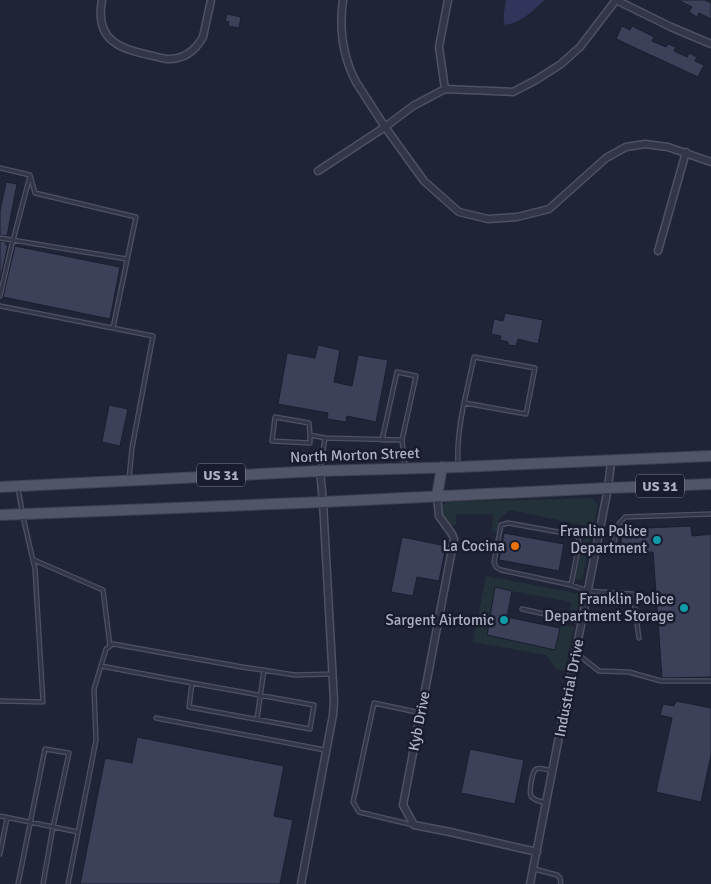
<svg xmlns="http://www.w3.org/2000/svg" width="711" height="884" font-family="Signika,sans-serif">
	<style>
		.green { fill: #23323a }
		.water { fill: #30365b }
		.building { fill: #3c4058; stroke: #1b1e2e }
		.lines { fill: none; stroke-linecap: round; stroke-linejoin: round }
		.lane-casing { stroke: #4e5163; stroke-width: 5.5 }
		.street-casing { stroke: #4e5163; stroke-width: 9 }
		.primary-casing { stroke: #3d4052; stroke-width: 12 }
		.lane { stroke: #333648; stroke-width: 3 }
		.street { stroke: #333648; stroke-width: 6 }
		.primary { stroke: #515568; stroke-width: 10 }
		.culture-dot { fill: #0f9aa8; stroke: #191c2c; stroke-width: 2 }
		.food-dot { fill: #e8710a; stroke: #191c2c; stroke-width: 2 }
		.labels { text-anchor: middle; stroke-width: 5; stroke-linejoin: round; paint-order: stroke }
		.shield { fill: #191c2c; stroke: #818497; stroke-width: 1 }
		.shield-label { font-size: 14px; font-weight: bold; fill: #aeb0c5 }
		.street-label { font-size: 15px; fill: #aeb0c5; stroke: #191c2c }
		.poi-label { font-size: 15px; fill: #aeb0c5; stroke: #191c2c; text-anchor: end }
	</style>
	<rect width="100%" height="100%" fill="#202437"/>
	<path class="green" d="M592,498L598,504L582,580L575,579L586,526L510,510L499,519L497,532L492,531L493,514H456V525L451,526L441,514V506L447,502Z
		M486,576L581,594L577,611L570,610L571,602L495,588L487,635L555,650L561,625L574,627L565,671L557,670L546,655L473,642Z"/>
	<path class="water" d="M506,0H544C533,11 521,23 505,25C502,18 505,8 506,0Z"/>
	<path class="building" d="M678,0H705L711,3V19L699,13L697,17L689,12L692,7Z
		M227,14L241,17L239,28L228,26L229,22L225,21Z
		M622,26L630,30L632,26L654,37L652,41L666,47L668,44L676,47L674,51L687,57L689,53L697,57L695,61L704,65L698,77L616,39Z
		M6,182L17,184L7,236L0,235V211Z
		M0,241L6,242V245H8L0,281Z
		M15,246L120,267L110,319L3,297Z
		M505,313L543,320L538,344L518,339L516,346L508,345V342L500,340L501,336L491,334L494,319L503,321Z
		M318,345L340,350L334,382L352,386L358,355L388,360L376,422L347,416L346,422L327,419L328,413L278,404L287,353L315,358Z
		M109,405L128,409L120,446L102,442Z
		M691,526L692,536L711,534V677L662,678L653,552L622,554L621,529Z
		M504,533L564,544L559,571L499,560Z
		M402,537L446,546L439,581L417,577L413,596L391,592Z
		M495,587L512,591L507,617L560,628L555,650L487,635Z
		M676,701L711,708V755L701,802L656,792L672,718L660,715L663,704L674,706Z
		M137,737L284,766L274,816L293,820L280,884H80L105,758L132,763Z
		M470,749L524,760L515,804L461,793Z"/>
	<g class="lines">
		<defs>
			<path id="lane" d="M0,168L30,175L35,193L136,217L113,328
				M0,238L127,259
				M0,296L11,248L30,176
				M0,306L153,336L132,448L129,479
				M310,435V443L272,441L275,417L309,423L310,435L325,438
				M402,440L405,467
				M458,464C456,428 467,392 474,357L535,368L526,414L465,403
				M320,470L325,438L402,440L416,376L397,372L382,440
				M18,488L22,511
				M597,547H613L618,525L625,517L711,514
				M34,560L103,590L110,646
				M571,585L579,544L578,538L575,535L508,523L501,525L494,562L496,567L501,570L571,585L588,591L633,594L639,638
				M522,609L581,622
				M576,653L599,671L629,672L661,681H711
				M101,666L192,683L189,707L310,729L314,705L192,683
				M0,701L43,702L35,569L23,517
				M156,718L325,750
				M257,719L264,670
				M545,803C541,801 534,801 531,796C529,791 532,772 536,769C540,767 548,770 552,771
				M0,816L78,832
				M413,825L359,812L353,802L374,703L421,713
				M0,854L7,818
				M534,869L557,875L560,878L561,884
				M18,884L45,749L69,753L53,827L43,884
				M68,884L96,740L94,689L106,649L113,644L242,667L295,675L332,674"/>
			<path id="street" d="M102,0C93,48 130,50 166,59C183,60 195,51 203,37L211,0
				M343,0C339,28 343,57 356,82L385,127L424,181L459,212L488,219L517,217L549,209L606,158L626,147L645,144L668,147L711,162
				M616,0L671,27L711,44
				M445,89L439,47L448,0
				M318,171L385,127L413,106L445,89L513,92L536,80L561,64L580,47L616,0
				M658,251L686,152
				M437,496L439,516L452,534L454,539L403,805L414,825L450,832L537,852
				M301,884L333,715L334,701L323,502L320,471
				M530,884L608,488L611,462"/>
			<path id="primary" d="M0,487L320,471L459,467L711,456
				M437,496L442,467
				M0,515L323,502L608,488L711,484"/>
		</defs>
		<use href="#lane" class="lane-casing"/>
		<use href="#street" class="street-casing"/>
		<use href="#primary" class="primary-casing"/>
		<use href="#lane" class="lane"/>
		<use href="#street" class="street"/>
		<use href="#primary" class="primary"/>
	</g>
	<g class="culture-dot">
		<circle cx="657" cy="540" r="5"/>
		<circle cx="684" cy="608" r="5"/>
		<circle cx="504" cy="620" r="5"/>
	</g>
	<circle class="food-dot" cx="515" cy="546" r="5"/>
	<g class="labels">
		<g class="shield">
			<rect x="197" y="463.5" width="48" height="23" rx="4"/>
			<rect x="636" y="474.5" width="48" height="23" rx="4"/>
		</g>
		<g class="shield-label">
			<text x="221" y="480">US 31</text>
			<text x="660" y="491">US 31</text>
		</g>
		<g class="street-label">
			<text transform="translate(355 455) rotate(-2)" y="5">North Morton Street</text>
			<text transform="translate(569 688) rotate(-79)" y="5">Industrial Drive</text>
			<text transform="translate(419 721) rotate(-79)" y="5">Kyb Drive</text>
		</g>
		<g class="poi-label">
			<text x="647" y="536">Franlin Police<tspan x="647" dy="17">Department</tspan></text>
			<text x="505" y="551">La Cocina</text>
			<text x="674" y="604">Franklin Police<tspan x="674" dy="17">Department Storage</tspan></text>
			<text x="494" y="625">Sargent Airtomic</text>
		</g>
	</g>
</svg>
